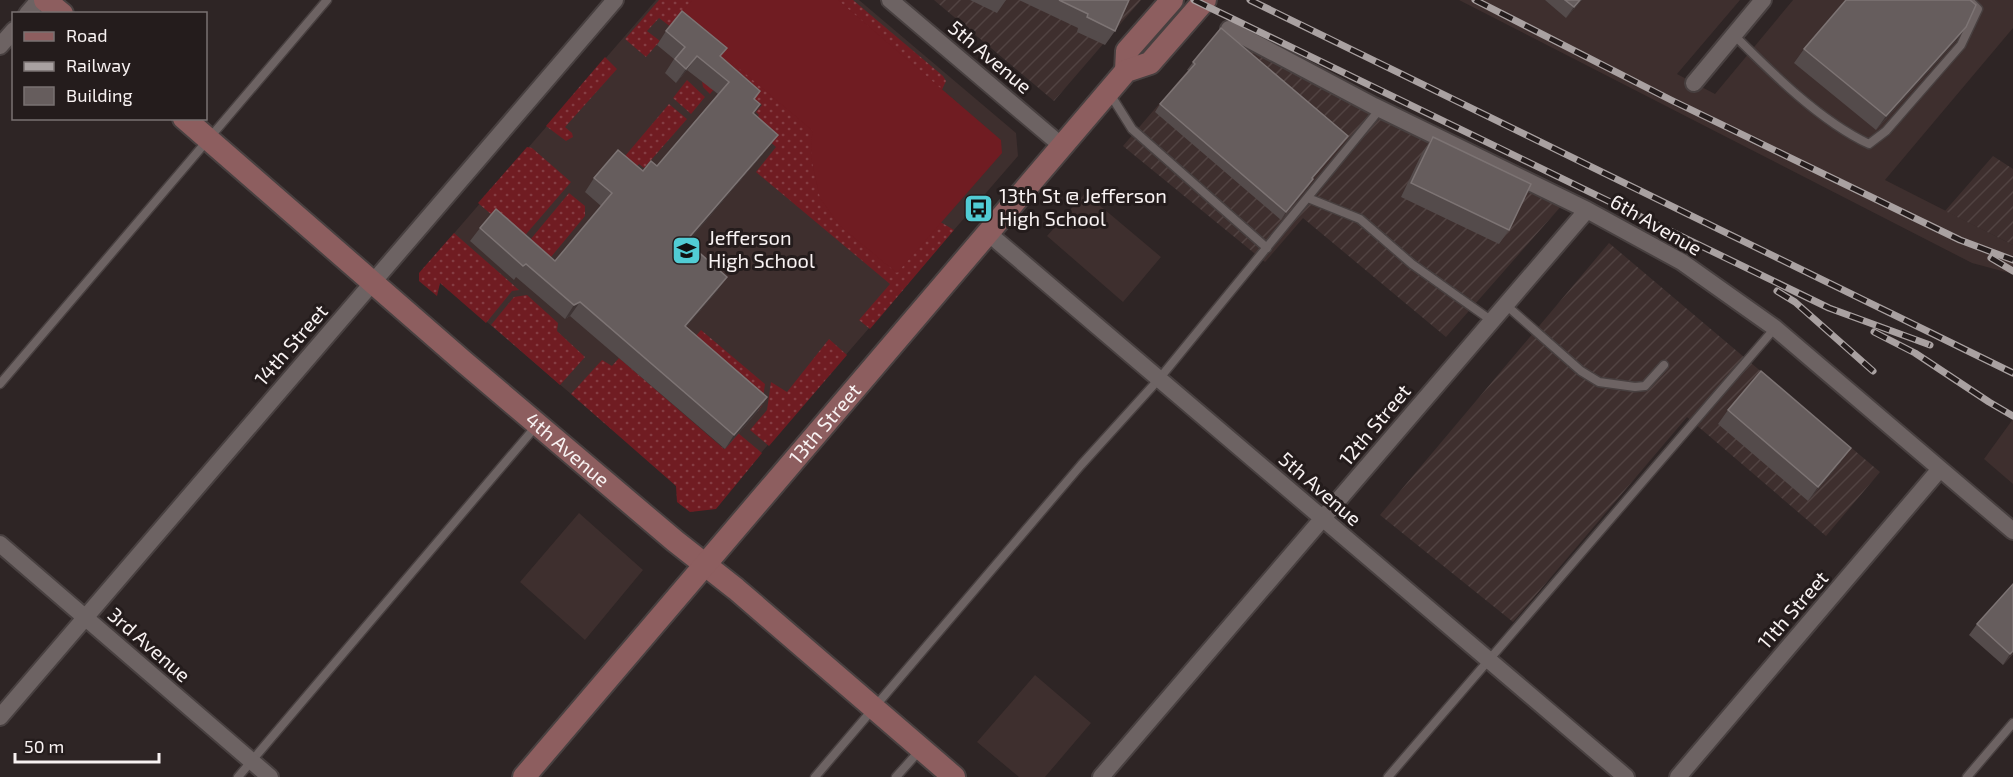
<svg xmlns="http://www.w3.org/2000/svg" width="2013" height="777" font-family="'Exo 2',sans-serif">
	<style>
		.built { fill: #3e2f2e }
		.industrial { fill: url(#industrial-furrows) }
		.grass { fill: url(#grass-dots) }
		.garden { fill: #701c22 }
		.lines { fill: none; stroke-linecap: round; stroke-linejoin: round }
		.lane-casing { stroke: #484040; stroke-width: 11 }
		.street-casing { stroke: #484040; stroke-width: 20 }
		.secondary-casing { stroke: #484040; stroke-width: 26 }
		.lane { stroke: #6d6363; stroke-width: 8 }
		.street { stroke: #6d6363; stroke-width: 16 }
		.secondary { stroke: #8d5e5f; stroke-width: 22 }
		.rail-casing { stroke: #a9a1a1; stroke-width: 7 }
		.rail { stroke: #241c1c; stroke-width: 4.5; stroke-dasharray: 14; stroke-linecap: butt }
		.wall { fill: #544b4b }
		.shaded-wall { fill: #3e3434 }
		.building { fill: #665d5d; stroke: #7d7474; stroke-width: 1.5 }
		.labels { text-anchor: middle; stroke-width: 6; stroke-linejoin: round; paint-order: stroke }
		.street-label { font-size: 20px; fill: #f8f2f2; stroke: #241c1c }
		.poi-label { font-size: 20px; fill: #f8f2f2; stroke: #241c1c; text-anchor: start }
	</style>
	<defs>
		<pattern id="industrial-furrows" width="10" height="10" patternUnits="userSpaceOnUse" patternTransform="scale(1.5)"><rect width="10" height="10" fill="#3e2f2e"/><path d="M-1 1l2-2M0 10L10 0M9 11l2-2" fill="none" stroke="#514342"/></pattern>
		<pattern id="grass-dots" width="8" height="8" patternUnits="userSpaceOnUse" patternTransform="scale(1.5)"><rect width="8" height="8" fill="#701c22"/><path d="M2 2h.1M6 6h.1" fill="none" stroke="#853d43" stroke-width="1.8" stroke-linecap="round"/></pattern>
	</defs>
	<rect width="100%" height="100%" fill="#2e2525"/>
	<path class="built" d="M656,0H859L1016,133L1018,156L716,505L705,509L424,268Z
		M1459,0H1740L1677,74L1715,94L1793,0H2013V28L1885,180L2013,245V274L1972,263Z
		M1085,193L1161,257L1123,302L1047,236Z
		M2013,419V484L1984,459Z
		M579,513L643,570L585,640L520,582Z
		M1035,675L1091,723L1045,777H1019L977,742Z"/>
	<path class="industrial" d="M934,0H1141L1054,101Z
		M1220,33L1563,204L1446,337L1303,218L1265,262L1123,146Z
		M1993,156L2013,169V245L1945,211Z
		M1609,243L1880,472L1826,536L1687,417L1513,622L1380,515Z"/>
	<path class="grass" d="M659,0H853L943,76L946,81L940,94L925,213L954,230L870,329L859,320L890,284L756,172L776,147L753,126L759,115L756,112L762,105L725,75L710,94L703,87L702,81L671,27L659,18L647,31L660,41L646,57L625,39Z
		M605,57L617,69L565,127L572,133L573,137L566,141L546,126Z
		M687,80L705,97L691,114L673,98Z
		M669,104L687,119L644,168L639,164L632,173L620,162Z
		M527,147L532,148L571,182L521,240L478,203Z
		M569,193L585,206V216L546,263L525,246Z
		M454,233L519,290L512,291L486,323L440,283L437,296L419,281V273Z
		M527,295L558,323L557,331L585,357L560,385L491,325L514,297Z
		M701,330L765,384L762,406L758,411L685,349Z
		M829,339L847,355L769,446L750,430L767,410L771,382L787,392Z
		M619,358L724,449L738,433L762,453L716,509L690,512L677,502L676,486L571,394L602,360L612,366Z"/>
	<path class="garden" d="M692,0H838L1001,140L1002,153L897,273L840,226L820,198L812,162L811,141L813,131L678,17Z"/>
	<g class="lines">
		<defs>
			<path id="lane" d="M1734,35C1772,73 1820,121 1869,144L1886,131L1961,45L1978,9L1969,0
				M1110,94L1132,129L1267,248
				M1308,198L1360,219L1412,264L1492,321
				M1506,305L1581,371L1599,382L1635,387L1645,386L1664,365
				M0,384L327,0
				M238,777L537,425
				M815,777L1081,465L1159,379L1380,109
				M896,777L921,749
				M1388,777L1775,328
				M1967,777L2013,723"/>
			<path id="street" d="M890,0L1062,146
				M27,14L39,0
				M1229,29L1374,106L1587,210L1682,262L1775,328L2013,531
				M0,46L14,30
				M1694,83L1763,0
				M988,233L1626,777
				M0,544L270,777
				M0,717L615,0
				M1101,777L1587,210
				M1678,777L1940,469"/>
			<g id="secondary">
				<path d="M45,0L62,14"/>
				<path d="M1126,71L1127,51L1172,0"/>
				<path id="s1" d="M184,118L464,362L675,541L736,589L954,777"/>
				<path id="s2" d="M524,777L1126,71L1150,63L1205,0"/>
			</g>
		</defs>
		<use href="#lane" class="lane-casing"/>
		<use href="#street" class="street-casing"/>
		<use href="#secondary" class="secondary-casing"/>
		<use href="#lane" class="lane"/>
		<use href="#street" class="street"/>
		<use href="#secondary" class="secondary"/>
		<defs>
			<path id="rail" d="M1194,0L1829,308L1930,345
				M1250,0L2013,373
				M1475,0L1671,100L1960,240L2013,260
				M1991,258L2013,271
				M1777,291L1795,302L1873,371
				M1874,332L1915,353L1989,402L2013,416"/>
		</defs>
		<use href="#rail" class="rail-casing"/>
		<use href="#rail" class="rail"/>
	</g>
	<path class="wall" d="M970,0H1006L997,13Z
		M1019,0H1129L1115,31L1105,45L1077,32L1078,28Z
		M1545,0H1582L1566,18Z
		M666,31L721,57L760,91L754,99L760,104L753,114L768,148L687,243L718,290L686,327L767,397L758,411L725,449L570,316L565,319L516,277L514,280L470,241L480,228L555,261L601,206L585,192L594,178L643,171L657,166L718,94L687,70L676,83L665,73L674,59L657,45Z
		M1956,41L1876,130L1794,63L1804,49Z
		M1193,62L1342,143L1312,179L1308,187L1281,220L1155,112L1160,104L1189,71L1187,70Z
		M1433,137L1509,230L1499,244L1401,197L1423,151Z
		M1728,410L1841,462L1808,501L1718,424Z
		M1977,624L2013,654L2003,665L1969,635Z"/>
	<path class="shaded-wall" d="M1580,0H1582L1566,18L1574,7Z
		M1966,27L1956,41L1876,130L1886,116Z
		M697,56L687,70L676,83L686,69Z
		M778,135L768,148L677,255L686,241Z
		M1313,179L1308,187L1281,220L1286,212Z
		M727,277L718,290L675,340L685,326Z
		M580,302L570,316L565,319L574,305Z
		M767,397L758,411L725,449L734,435Z
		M1851,448L1841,462L1808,501L1818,487Z
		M2013,651V654L2003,665L2010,654Z"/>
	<path class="building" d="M1059,0H1129L1115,31L1087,17L1088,14Z
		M1565,0H1580L1574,7Z
		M1846,0H1970L1976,5L1966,27L1886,116L1804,49Z
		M682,11L727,48L720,56L760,91L754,99L760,104L753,113L778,135L686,241L727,277L685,326L767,397L734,435L580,302L574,305L526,264L523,266L480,228L496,209L555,261L612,193L594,178L618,150L643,171L651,161L657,166L729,82L697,56L686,69L675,59L685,47L666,31Z
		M1221,28L1348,136L1312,178L1313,179L1286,212L1160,104L1195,64L1193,62Z
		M1433,137L1531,184L1509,230L1411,183Z
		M1761,371L1851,448L1818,487L1728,410Z
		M2013,584V651L2010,654L1977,624Z"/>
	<defs>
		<symbol id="bus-square" viewBox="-11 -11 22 22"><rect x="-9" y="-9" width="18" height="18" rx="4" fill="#51ccd4" stroke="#241c1c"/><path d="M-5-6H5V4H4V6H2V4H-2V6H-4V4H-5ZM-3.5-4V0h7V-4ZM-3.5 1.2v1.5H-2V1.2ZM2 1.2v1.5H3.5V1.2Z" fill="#111"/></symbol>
		<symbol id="school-square" viewBox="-11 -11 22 22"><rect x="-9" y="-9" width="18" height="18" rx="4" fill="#51ccd4" stroke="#241c1c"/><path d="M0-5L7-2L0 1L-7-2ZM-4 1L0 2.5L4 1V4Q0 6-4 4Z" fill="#111"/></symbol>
	</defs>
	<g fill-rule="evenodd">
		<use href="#bus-square" x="962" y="192" width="33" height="33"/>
		<use href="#school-square" x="670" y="234" width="33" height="33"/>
	</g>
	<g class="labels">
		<g class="street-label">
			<text transform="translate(990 57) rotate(40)" y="7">5th Avenue</text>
			<text transform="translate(1656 225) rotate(30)" y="7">6th Avenue</text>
			<text transform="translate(291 345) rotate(-49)" y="7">14th Street</text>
			<text dy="7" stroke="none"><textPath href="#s2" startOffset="464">13th Street</textPath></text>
			<text transform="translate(1375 425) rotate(-50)" y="7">12th Street</text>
			<text dy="7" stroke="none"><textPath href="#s1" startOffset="507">4th Avenue</textPath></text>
			<text transform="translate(1320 489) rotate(41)" y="7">5th Avenue</text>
			<text transform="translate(1793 610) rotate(-49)" y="7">11th Street</text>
			<text transform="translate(149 645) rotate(41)" y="7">3rd Avenue</text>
		</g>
		<g class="poi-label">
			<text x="999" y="203">13th St @ Jefferson<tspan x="999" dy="23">High School</tspan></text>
			<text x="708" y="245">Jefferson<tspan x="708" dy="23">High School</tspan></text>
		</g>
	</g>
	<rect x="12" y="12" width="195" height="108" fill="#241c1c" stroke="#797272" stroke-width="1.5"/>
	<rect x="24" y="32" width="30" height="9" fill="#8d5e5f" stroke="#797272" stroke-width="1.5"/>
	<text x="66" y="42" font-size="18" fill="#f8f2f2">Road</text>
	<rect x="24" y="62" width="30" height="9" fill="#a9a1a1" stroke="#797272" stroke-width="1.5"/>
	<text x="66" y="72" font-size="18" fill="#f8f2f2">Railway</text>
	<rect x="24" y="87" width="30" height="18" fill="#665d5d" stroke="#797272" stroke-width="1.5"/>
	<text x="66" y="102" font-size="18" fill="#f8f2f2">Building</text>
	<path d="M15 753v9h144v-9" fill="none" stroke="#f8f2f2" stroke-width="3"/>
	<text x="24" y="753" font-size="18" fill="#f8f2f2" stroke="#241c1c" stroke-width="4.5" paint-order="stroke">50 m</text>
</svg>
